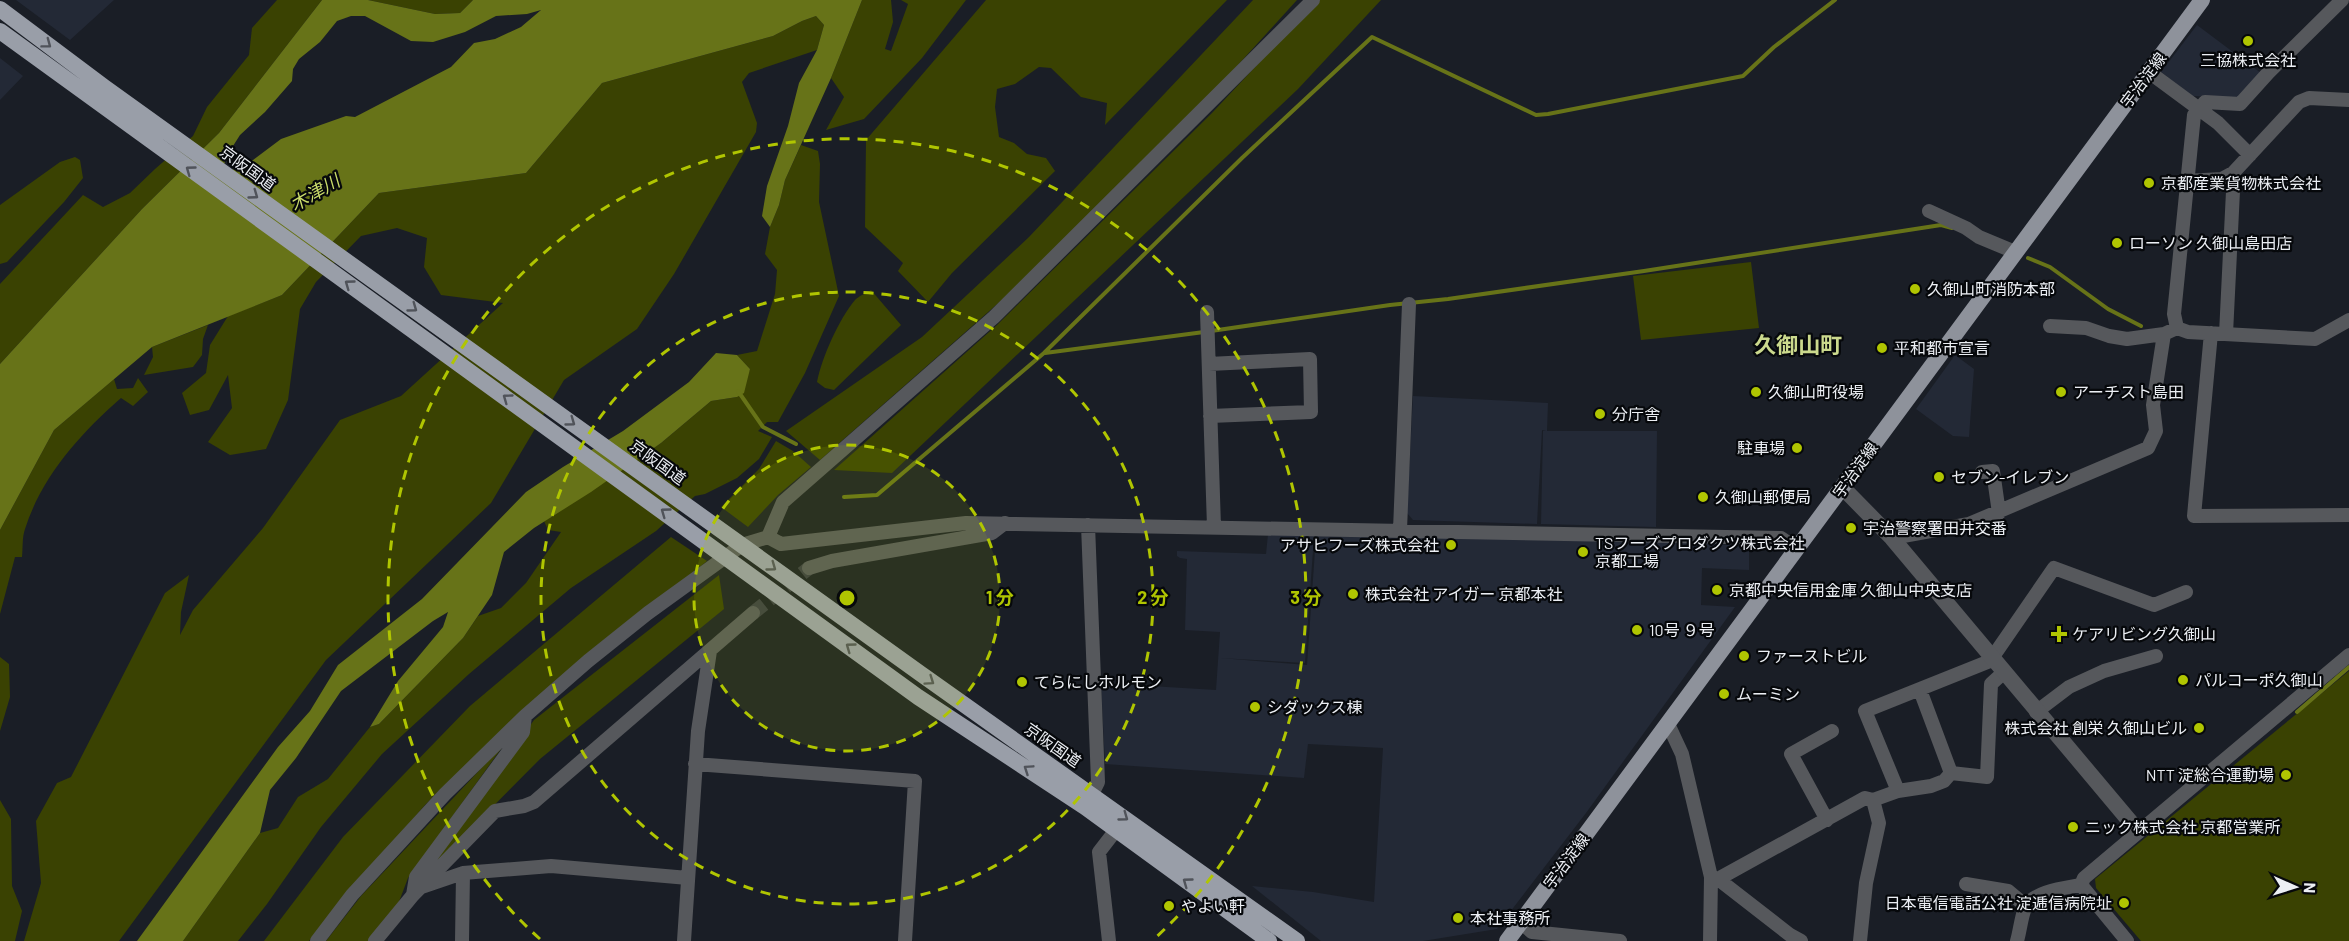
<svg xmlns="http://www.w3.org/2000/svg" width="2349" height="941" font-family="Barlow,'Noto Sans JP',sans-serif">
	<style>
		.built { fill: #232936 }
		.green { fill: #3a4202 }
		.water { fill: #677318; fill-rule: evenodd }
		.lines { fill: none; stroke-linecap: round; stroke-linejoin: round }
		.stream { stroke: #677318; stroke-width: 4 }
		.minor-tunnel { stroke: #3a3d45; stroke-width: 14; stroke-dasharray: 14 7; stroke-linecap: butt }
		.minor { stroke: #56585c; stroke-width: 14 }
		.tertiary { stroke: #56585c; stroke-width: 16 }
		.primary { stroke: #8e929b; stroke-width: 16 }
		.trunk { stroke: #999ea8; stroke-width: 16 }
		.oneway { stroke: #50535a }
		.ring { fill: none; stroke: #b0c501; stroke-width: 3; stroke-dasharray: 10 8 }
		.poi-dot { fill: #b0c501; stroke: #06080b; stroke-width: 2 }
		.labels { text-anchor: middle; stroke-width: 4.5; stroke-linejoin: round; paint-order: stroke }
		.poi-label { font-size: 16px; fill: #eceff4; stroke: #06080b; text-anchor: start }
		.street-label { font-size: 16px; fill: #eceff4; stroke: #06080b }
		.water-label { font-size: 18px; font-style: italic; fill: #cadc6a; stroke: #06080b }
		.district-label { font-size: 22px; font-weight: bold; fill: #cbd98d; stroke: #06080b }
		.centre { fill: #b0c501; stroke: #06080b; stroke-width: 3 }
		.ring-label { font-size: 18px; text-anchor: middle; font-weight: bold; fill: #b0c501; stroke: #06080b; stroke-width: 4.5; stroke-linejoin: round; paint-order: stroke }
	</style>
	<rect width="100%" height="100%" fill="#1a1e26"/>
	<path class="built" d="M16,0H114L70,40Z
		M2197,25L2261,73L2242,98L2192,96L2161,72Z
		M0,58L23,76L0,100Z
		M1955,355L1974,369L1969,437L1953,436L1916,409Z
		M1413,396L1548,403L1547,431H1657L1656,527L1541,524L1543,431H1546L1542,430L1537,524L1413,520L1407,513Z
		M1268,534L1314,536L1305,663L1220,658L1307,665L1316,536L1651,541L1749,546V570L1702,568L1701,605L1735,607L1586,813L1497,929L1423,941H1321L1252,886L1313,892L1374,902L1383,748L1308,744L1304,778L1105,764L1101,683L1216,690L1220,632L1185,630L1187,559L1180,558L1177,556V551L1266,554Z"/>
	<path class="green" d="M277,0H322L219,133L142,209L0,364V284L83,195L103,207L130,193L155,169L193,136L207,107L249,55L252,28Z
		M368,0H473L460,13L435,14Z
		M862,0H891L893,22L885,49L891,51L908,4L901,0H966L922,58L864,119L826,130L844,97L831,78Z
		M986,0H1227L1105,125L1107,103L1081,97L1051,68L1039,67L1015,84L997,89L995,107L999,137L1014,143L1027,154L1046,158L1055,171L952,273L928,302L898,271L903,263L865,227L866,140Z
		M1253,0H1297L1195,112L1071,239L820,460L786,431L922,337L1029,237Z
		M1318,0H1381L1298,89L892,473L834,470L997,325L1212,113Z
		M816,16L824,25L817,50L749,73L742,82L757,123L756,132L674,274L637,329L564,380L491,503L326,660L119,941H24L41,883L36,821L57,783L71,777L165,593L189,575L181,612L180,635L193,610L263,528L340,420L401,396L503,303L441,295L424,267L427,238L397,228L361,236L316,282L300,309L288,400L266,449L230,455L208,442L232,408L228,375L209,410L190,415L182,393L206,373L210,345L228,316L282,295L379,193L526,173L602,83L773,36L802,21Z
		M801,145L818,151L820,164L819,202L839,296L805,373L778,422H767L758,431L772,437L759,459L737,478L705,494L695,496L656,531L571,588L469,674L382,754L321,827L267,904L238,941H183L260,833L278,828L298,797L328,779L370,727L379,724L463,638L478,616L501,608L526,583L561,532L548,530L544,521L661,443L711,401L737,397L750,369L737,355L757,351L775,294L777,270L765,254L770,227L779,205L785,180Z
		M75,157L80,160L83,178L64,202L7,262L0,264V205L60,162Z
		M1751,262L1759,328L1641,340L1633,276Z
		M871,290L901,325L834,390L825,388L817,382C822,357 839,319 855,300C859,296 866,293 871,290Z
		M208,325L203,339L202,355L193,367L144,375L153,357L152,347Z
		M138,378L148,392L133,406L121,398C80,434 42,476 25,529C22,537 23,548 22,557H15L0,614V530L54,430L114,379L117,389L133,388Z
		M776,441L793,451L811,467L778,495L748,527L721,507L759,469Z
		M671,537L707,561L519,713L425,805L309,941H264L343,837L470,706Z
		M719,575L724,609L540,759L424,876L534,720Z
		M0,657L9,664L10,697L0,731Z
		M2349,671V941H2141L2096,888L2095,879Z
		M506,742L408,878L397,907L371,941H326L361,896Z
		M0,800L11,819L12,886L22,911L15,941H0Z"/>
	<path class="water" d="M322,0H368L435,14L460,13L473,0H862L831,78L785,180L779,205L770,227L762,216L767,186L788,126L799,83L817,50L824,25L816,16L802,21L773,36L602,83L526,173L379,193L282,295L152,347L54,430L0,530V364L142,209L219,133ZM541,10L521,27L495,39L474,43L451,67L355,117L346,116L281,139L245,166L222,173L226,157L240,135L265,112L292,81L293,69L299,59L320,42L337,21L351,16H365L411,41L433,42L465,32L496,16L527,14Z
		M716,353L737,355L750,369L744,393L737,397L711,401L661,443L591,492L534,528L504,552L492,595L463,638L379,724L370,727L398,681L443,627L448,612L433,621L341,691L296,758L270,790L260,833L183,941H137L278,747L310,711L338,665L422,599L526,492L563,467L623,431L689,382Z"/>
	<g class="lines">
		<path class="stream" d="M2028,258L2050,267L2108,309L2141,326
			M1211,331L1390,305L1448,299L1644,271L1941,225L1952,228
			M1045,353L1204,332
			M738,391L763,427L796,444
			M844,497L877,495L1044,353L1242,158L1372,37L1536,115L1548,114L1743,76L1774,47L1835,0
			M2297,712L2349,667"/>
		<path class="minor-tunnel" d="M753,613L809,568"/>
		<path class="minor" d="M2149,72L2218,123L2250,155
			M2186,181L2222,179L2233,173L2299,102L2309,98L2349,100
			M1929,211L1966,228L1979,237L2015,252
			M1207,312L1214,527
			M2050,326L2086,328L2109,336L2127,339L2164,334L2177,328L2188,332L2315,339L2349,320
			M2177,328L2174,314L2194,115L2205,102L2240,104L2268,73L2342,0
			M2211,333L2194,516L2349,515
			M2226,334L2233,191L2229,175
			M1209,364L1310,359L1311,412L1210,416
			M1982,472L1993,471L1999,513
			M1088,525L1098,782L1092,794
			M1400,530L1409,304
			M768,537L781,544L966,523L1781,538L1796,548
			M1892,538L1969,524L2148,448L2156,431L2153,405L2164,334
			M809,568L832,561L992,533L1005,523
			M2036,712L2069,687L2104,671L2156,656
			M1668,724L1682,754L1711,877L1710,941
			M695,764L915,781L905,941
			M1951,773L1987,777L1991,684L2003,673
			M1898,791L1865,711L1990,661L2054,568L2154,605L2186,592
			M1827,820L1791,754L1832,731
			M1711,877L1718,879L1865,798L1873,800L1898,791L1931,786L1944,781L1951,773L1920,690
			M1718,879L1790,935L1801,941
			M1966,884L2008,891L2026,906
			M2081,885L2084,878L2349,655
			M2081,885L2127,941
			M422,887L463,873L551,866L688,878
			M413,895L416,877L523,732L525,716
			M1520,922L1532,932L1620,941
			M317,941L352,895L445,794L525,716L588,661L648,613L742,545L768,537L783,502L994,317L1313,0
			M375,941L413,895L495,811L524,806L534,802L753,613
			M462,941L463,873
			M684,941L698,731L710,651
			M1109,941L1099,852L1116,830
			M1860,941L1866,883L1879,823L1873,800
			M2017,941C2020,931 2021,918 2025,908C2033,891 2065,888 2081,885"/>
		<path class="tertiary" d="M1843,488L1892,538L2138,831"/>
		<path class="primary" d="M1507,941L2202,0"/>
		<path class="trunk" d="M0,9L104,87L921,674L1297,941
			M0,31L918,697L1085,807L1269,941"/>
	</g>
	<defs><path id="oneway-chevron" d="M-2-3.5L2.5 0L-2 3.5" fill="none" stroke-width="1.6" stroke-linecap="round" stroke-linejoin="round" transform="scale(1.5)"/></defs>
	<g class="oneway">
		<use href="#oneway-chevron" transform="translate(47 44) rotate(37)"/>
		<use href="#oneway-chevron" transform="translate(190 170) rotate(-144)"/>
		<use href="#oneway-chevron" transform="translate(254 195) rotate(36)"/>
		<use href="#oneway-chevron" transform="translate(349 284) rotate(-144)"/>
		<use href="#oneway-chevron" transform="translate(413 308) rotate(36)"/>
		<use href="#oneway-chevron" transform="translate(507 398) rotate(-144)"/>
		<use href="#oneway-chevron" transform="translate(571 422) rotate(36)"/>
		<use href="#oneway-chevron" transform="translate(665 512) rotate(-144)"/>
		<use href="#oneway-chevron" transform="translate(772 567) rotate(36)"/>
		<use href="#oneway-chevron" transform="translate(850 647) rotate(-144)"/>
		<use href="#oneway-chevron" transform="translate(930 681) rotate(35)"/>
		<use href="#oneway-chevron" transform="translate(1028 769) rotate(-146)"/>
		<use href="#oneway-chevron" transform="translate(1124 817) rotate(36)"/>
		<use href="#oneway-chevron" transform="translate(1187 882) rotate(-144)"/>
	</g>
	<circle cx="847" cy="598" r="153" fill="#b0c501" fill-opacity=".12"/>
	<g class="ring">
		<circle cx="847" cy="598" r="153"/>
		<circle cx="847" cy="598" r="306"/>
		<path d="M540 939A459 459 0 1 1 1154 939"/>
	</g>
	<g class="poi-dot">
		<circle cx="2248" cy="41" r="6"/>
		<circle cx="2149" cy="183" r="6"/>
		<circle cx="2117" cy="243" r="6"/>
		<circle cx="1915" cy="289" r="6"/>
		<circle cx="1882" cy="348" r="6"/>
		<circle cx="1756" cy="392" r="6"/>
		<circle cx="2061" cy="392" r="6"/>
		<circle cx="1600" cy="414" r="6"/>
		<circle cx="1797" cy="448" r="6"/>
		<circle cx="1939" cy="477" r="6"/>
		<circle cx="1703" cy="497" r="6"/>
		<circle cx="1851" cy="528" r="6"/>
		<circle cx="1451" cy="545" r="6"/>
		<circle cx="1583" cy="552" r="6"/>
		<circle cx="1717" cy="590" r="6"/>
		<circle cx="1353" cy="594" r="6"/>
		<circle cx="1637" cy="630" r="6"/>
		<path d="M2056 625h6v6h6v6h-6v6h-6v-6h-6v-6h6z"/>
		<circle cx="1744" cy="656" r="6"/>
		<circle cx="2183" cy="680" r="6"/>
		<circle cx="1022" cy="682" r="6"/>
		<circle cx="1724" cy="694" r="6"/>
		<circle cx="1255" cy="707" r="6"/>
		<circle cx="2199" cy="728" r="6"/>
		<circle cx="2286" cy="775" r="6"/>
		<circle cx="2073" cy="827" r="6"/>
		<circle cx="2124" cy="903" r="6"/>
		<circle cx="1169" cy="906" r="6"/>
		<circle cx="1458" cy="918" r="6"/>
	</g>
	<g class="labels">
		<g class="poi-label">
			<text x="2248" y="66" text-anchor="middle">三協株式会社</text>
			<text x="2161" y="189">京都産業貨物株式会社</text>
			<text x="2129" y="249">ローソン 久御山島田店</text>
			<text x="1927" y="295">久御山町消防本部</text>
			<text x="1894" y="354">平和都市宣言</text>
			<text x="1768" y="398">久御山町役場</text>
			<text x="2073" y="398">アーチスト島田</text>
			<text x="1612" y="420">分庁舎</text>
			<text x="1785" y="454" text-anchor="end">駐車場</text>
			<text x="1951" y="483">セブン-イレブン</text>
			<text x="1715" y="503">久御山郵便局</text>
			<text x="1863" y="534">宇治警察署田井交番</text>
			<text x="1595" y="549">TSフーズプロダクツ株式会社<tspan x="1595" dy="18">京都工場</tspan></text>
			<text x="1439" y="551" text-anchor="end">アサヒフーズ株式会社</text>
			<text x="1729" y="596">京都中央信用金庫 久御山中央支店</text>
			<text x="1365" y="600">株式会社 アイガー 京都本社</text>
			<text x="1649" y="636">10号 ９号</text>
			<text x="2072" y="640">ケアリビング久御山</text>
			<text x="1756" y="662">ファーストビル</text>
			<text x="2195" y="686">パルコーポ久御山</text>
			<text x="1034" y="688">てらにしホルモン</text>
			<text x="1736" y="700">ムーミン</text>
			<text x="1267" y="713">シダックス棟</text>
			<text x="2187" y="734" text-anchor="end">株式会社 創栄 久御山ビル</text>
			<text x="2274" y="781" text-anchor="end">NTT 淀総合運動場</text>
			<text x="2085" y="833">ニック株式会社 京都営業所</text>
			<text x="2112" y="909" text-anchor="end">日本電信電話公社 淀逓信病院址</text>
			<text x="1181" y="912">やよい軒</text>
			<text x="1470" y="924">本社事務所</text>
		</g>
		<g class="street-label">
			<text transform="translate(2143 80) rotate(-53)" y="6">宇治淀線</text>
			<text transform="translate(248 168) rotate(36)" y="6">京阪国道</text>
			<text transform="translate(658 462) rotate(36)" y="6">京阪国道</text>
			<text transform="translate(1855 470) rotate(-54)" y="6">宇治淀線</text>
			<text transform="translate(1053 745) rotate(35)" y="6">京阪国道</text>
			<text transform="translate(1566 861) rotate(-53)" y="6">宇治淀線</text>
		</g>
		<g class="water-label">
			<text transform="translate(315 193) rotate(-30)" y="6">木津川</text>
		</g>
		<g class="district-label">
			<text x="1798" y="353">久御山町</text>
		</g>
	</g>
	<circle cx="847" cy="598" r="9" class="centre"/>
	<g class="ring-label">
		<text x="1000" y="604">1 分</text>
		<text x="1153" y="604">2 分</text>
		<text x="1306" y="604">3 分</text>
	</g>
	<g transform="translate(2295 887) rotate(93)" stroke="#06080b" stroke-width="4.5" paint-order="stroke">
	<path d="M0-4.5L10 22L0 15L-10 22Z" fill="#eceff4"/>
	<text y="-9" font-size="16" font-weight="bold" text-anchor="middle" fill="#eceff4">N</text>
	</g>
</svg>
